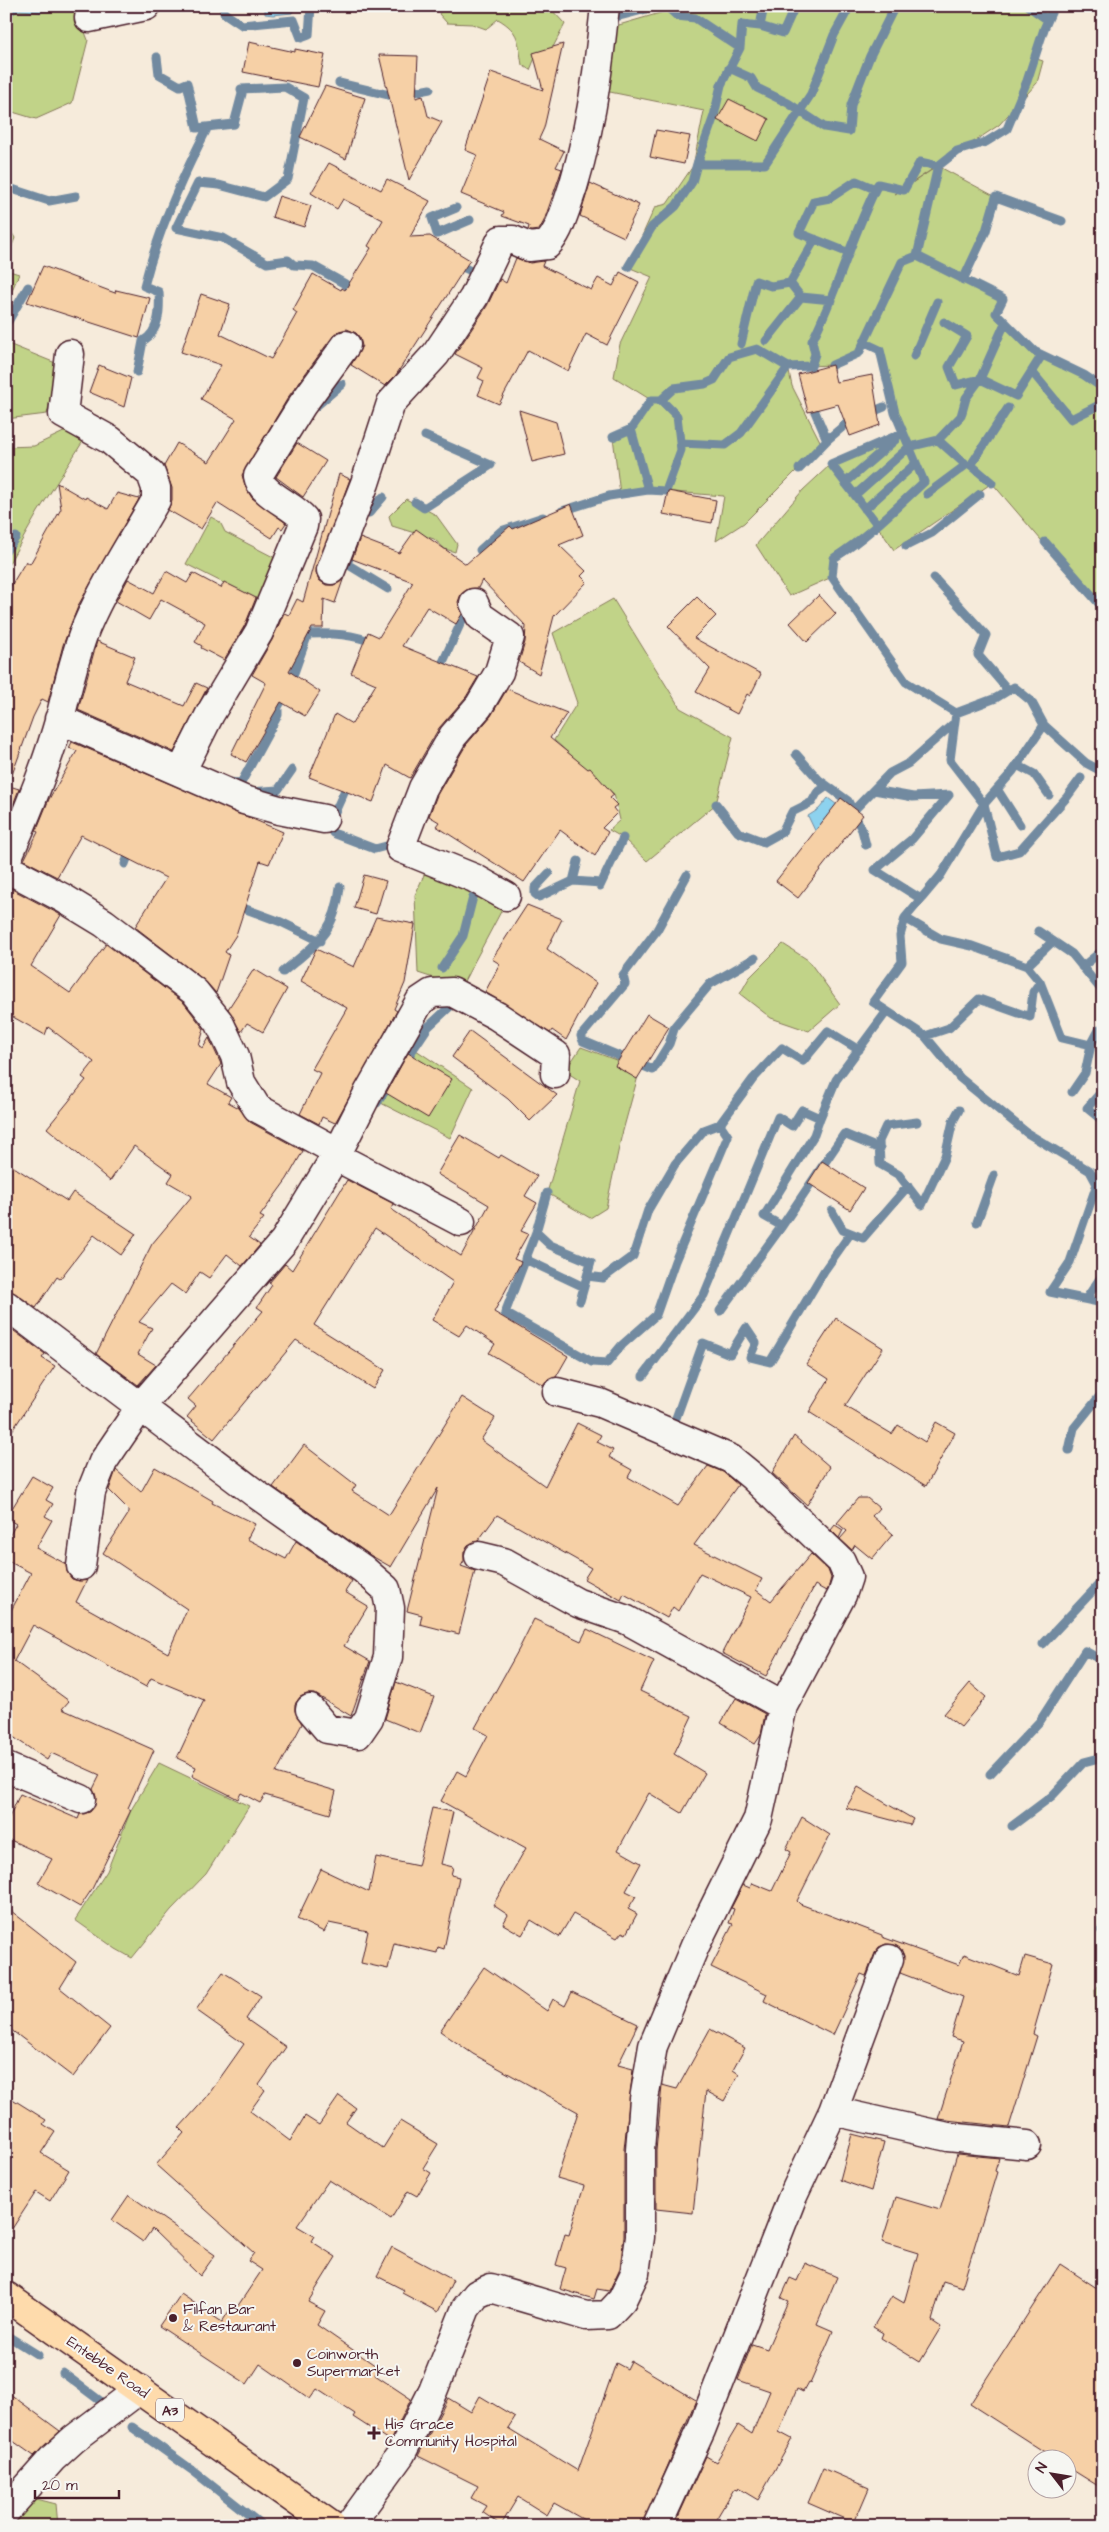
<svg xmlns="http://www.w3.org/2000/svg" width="1109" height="2532" font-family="'Architects Daughter',sans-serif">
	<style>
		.green { fill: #c1d388; stroke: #86795a }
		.water { fill: #8dd2ee; stroke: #728aa0 }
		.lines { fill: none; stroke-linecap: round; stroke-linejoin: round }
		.stream { stroke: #728aa0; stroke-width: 9 }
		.building { fill: #f6d0a6; stroke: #4a1f2b }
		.minor-casing { stroke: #4a1f2b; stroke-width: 31 }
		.primary-casing { stroke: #4a1f2b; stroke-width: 31 }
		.minor { stroke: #f6f6f2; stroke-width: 28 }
		.primary { stroke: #fedbac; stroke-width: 28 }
		.poi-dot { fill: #4a1f2b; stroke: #f6f6f2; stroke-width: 2 }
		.labels { text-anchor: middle; stroke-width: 4; stroke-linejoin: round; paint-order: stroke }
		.shield { fill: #f6f6f2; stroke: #7e6067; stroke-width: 1 }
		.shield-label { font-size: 14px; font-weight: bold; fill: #4a1f2b }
		.poi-label { font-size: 15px; fill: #4a1f2b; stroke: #f6f6f2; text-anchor: start }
		.street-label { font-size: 15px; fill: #4a1f2b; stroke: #f6f6f2 }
	</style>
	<rect width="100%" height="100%" fill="#f6ebdb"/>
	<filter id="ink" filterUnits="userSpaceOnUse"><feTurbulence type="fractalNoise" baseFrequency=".02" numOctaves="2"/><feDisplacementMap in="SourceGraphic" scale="10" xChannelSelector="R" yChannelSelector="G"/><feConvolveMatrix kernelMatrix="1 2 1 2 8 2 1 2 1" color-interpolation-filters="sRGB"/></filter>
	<g filter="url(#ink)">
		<path class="green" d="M79,6H110L80,19L88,40L72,103L36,119L6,110V17L20,10L40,12Z
			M444,6H515L525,10V6H548L565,24L552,49L535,58L530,70L522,65C518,41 520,32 498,19L486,29L472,24L447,23L439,14Z
			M684,6H1054L1044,29L1034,58L1043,61L1037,83L999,125L895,194L938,166L996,197L986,231L963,280L1003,299L996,313L1034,351L1084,375L1103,388V612L992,483L894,550L876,524L834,558L832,577L789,596L756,545L803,490L831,464L903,433L895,413L880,350L865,343L859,353L832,365L788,367L792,386L822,445L744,523L716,541L724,496L648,490L620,494L613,437L631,429L651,400L614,377L620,344L652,277L628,267L655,207L667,204L693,166L704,111L600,90L612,27Z
			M6,223L15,238L6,261Z
			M6,270L19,274L6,304Z
			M6,343L58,364L47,414L6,419Z
			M70,429L87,435L38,512L8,565L6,563V447L34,446Z
			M406,499L436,515L457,544L455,552L445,549L434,539L392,526L389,516Z
			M211,517L220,522L225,532L281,561L261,602L186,564Z
			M613,599L680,708L733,737L716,804L647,861L623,838L609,830L620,820L614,794L554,740L577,703L553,633Z
			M428,866L505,904L461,987L418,973L415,895Z
			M783,944L808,960L840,1004L809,1031L771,1018L740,994L749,978Z
			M404,1042L473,1088L450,1138L371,1098Z
			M581,1047L640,1069L621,1138L606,1208L590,1218L547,1193L580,1081L565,1071Z
			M159,1763L249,1806L206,1874L171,1910L132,1958L116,1949L75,1920L107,1871L131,1810Z
			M1103,1980V2035L1097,2031L1095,1990Z
			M29,2497L56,2504L58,2526H6V2519Z"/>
		<path class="water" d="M79,6L40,12L20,10L6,17L7,6Z
			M265,6H296L292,13L273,15L265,14Z
			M828,798L841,808L850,804L858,821L819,839L808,816L819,809Z"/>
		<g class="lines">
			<path class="stream" d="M224,6V13L242,25L294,20L301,38L309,35L311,6
				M666,6L677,16L695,18L740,48
				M1028,6L1048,20
				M612,18L658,6
				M760,26L783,33L795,6
				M157,57L159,74L180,86L187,83L197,128L234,124L242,94L241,89L285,87L304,98L288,179L264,197L219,185L198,183L176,228L223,238L267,263L288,260L294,265L313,266L356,290
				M729,68L751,78L757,88L788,103L824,127L849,131L851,105L870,56L895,6
				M339,83L393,96L430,89
				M697,164L714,116L721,85L740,48L742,24L760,26L764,6
				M938,166L917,256L1003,299L996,313L1034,351L1084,375L1103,388
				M6,187L49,201L76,196
				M456,208L432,218L437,234L470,220
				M815,239L790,283L801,297L832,300
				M849,253L799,233L814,201L830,198L856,181L875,189
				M454,263L471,271
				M628,267L652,227L676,206L692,182L697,164H765L811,94L834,35L850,6
				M963,280L986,231L996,197L1062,221
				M944,322L967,336L949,367L956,385L980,379L1005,323
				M6,325L28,287
				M766,341L801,297
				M865,343L880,350L895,413L924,482C895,509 867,537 834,558L832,577L906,682L956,713L996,698L1014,687L1031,701L1044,725L1086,763L1103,772
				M741,344L756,281L771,286L790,283
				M914,356L937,302
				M832,365L859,353L902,262L917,256
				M137,372L143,341C160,331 160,309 159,292L144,286C158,231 182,177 208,127
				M1033,373L1071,419L1103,403
				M810,400L827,440L846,424L855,420
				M315,407L342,384
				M867,414L884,407
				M631,429L648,490L666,491L681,450L677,416L661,400
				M425,436L491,465
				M613,437L631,429L651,400H661L674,388L705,384L714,380L729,357L757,349L788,367L811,366L815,354L812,341C838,290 852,235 878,184L904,190L920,162L938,166L957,151L986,142L1007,129L1027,81L1044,29L1054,6
				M938,440L961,416L966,398L980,379L1016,396L1042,355
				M680,443L725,445L741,433L788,367
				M799,469L827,440
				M845,483L896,439
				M992,483L971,465L1008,408
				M855,495L909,447L938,440L966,465L927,494
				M415,502L424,508L491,465
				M865,509L916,463
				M562,511L609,496L648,490
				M369,513L383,497
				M877,524L831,464L903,433
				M1045,542L1103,608
				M906,546L932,533L980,494
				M480,550L501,531L543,517
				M6,551L16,537
				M350,555L347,564L388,589
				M934,578L986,635L978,655L1008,690
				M438,673L468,607
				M290,684L308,634C332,633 353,634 375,643
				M956,713L950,760L984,804L997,857L1019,851L1067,797L1081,778
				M1044,725L1013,771L984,804L941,875L905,918L941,939L972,946L1027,966L1051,943
				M796,754L819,780L848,801L862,830L866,845
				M1017,765L1034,774L1049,795
				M349,781L329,825L333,833L375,849L390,845
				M227,782L241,783L278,715V707L283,698
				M997,789L1020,825
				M874,790L913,797L949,795L912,839L875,870L921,899
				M250,792L278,790L292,770
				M716,804L738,832L764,842L782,832L792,812L812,802L817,793L827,786
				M853,811L890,773L909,763L954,723
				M578,861L573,881L601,883
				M125,864L131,848
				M549,873L535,888V894L539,897L573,881
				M687,875L657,930L623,975L625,984L581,1036L583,1041L653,1070L669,1044L675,1026L710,984L755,958
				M600,886L623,838
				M235,905L281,922L320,941
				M905,918L900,936L902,962L873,1002L925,1036L949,1028L979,999L1030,1017L1033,992L1040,982
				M1038,931L1072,954L1103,992
				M1027,966L1040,982L1062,1038L1091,1045
				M1082,967L1103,950
				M442,968L463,936L473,897L483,886
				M283,972C316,944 335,933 340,887
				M925,1036L960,1078L1027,1133L1090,1171L1097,1184L1070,1262L1050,1292L1103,1303
				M1103,1090L1087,1108L1103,1121
				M1072,1092L1085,1073L1091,1045L1099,1030L1103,1032
				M377,1103L428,1027L456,1001
				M917,1122L886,1126L879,1141L880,1164L899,1175L922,1205L945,1156L953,1121L959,1110
				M547,1193L536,1232L505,1313L592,1362L607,1363L622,1345L656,1315L675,1261L728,1136L720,1124L753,1079L782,1048L803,1061L828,1031L859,1050
				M832,1211L843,1230L863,1238L908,1186
				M977,1222L994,1175
				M782,1226L764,1216L814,1135L820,1118
				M536,1232L550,1245L591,1262L580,1301
				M525,1259L584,1287
				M587,1276L603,1278L633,1256L648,1210L675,1164L704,1130L720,1124
				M1086,1299L1103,1274
				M720,1311L782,1226L844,1134L880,1149
				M643,1376L704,1295L778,1117L792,1126L802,1110L820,1118L836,1080L887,1011
				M676,1418L703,1343L730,1354L746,1328L756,1343L750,1357L770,1362L824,1271L848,1237
				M1069,1450L1074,1428L1103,1392
				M1043,1644L1103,1580
				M990,1774L1040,1721L1085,1651L1103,1661
				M1012,1826L1052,1796L1084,1762L1103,1757
				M1101,1930L1103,1928
				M6,2335L38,2355
				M63,2373L103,2403
				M132,2427L192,2470L263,2526"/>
		</g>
		<path class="building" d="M249,42L295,52V49L325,55L318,87L243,72Z
			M563,44L544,128L539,139L564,151L556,167L562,169L544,221L539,230L531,231L528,230L529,226L502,216L504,212L461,194L477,155L465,150L491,72L543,90L533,53Z
			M379,55L418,56L416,98L423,96L428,116L442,122L409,180Z
			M325,86L365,98L346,159L300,137Z
			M729,99L769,119L758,141L717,120Z
			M656,130L690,136L684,164L650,157Z
			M329,163L381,190L387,179L430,201L410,237L430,236L470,260L396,375L385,386L351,365L362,346L360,338L356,333L347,329L339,331L333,336L289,396L242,475L246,488L252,498L286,523L282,529L279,527L272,538L217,503L201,529L168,510L172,500V488L164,466L177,443L209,462L236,419L201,399L221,365L181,352L201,294L230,304L220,334L271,359L297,313L293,310L313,274L341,290L342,288L345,290L371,248L368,246L383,220L343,199L337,209L311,193Z
			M590,183L639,205L624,237L580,216Z
			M279,196L311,206L304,227L272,217Z
			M516,258L530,263L544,261L542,266L591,290L598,278L613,286L620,272L639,282L607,345L586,334L568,371L528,350L499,404L478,395L484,381L478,378L483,368L455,354L487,306L500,279L506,283Z
			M43,266L115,293L116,290L150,298L139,338L27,302Z
			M99,365L131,378L124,407L89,392Z
			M832,365L836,382L872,375L880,425L850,436L838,404L808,412L798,374Z
			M519,410L556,422L564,454L532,462Z
			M297,443L326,461L303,497L276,477Z
			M339,474L350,479L316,572L319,580L326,585H334L344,577L335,603L324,599L323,628H312L289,671L320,692L305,716L281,702L246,762L231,754L266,683L252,675L272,640L284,613L289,615L297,599L303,602Z
			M57,483L85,499L86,497L108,509L117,493L139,499L79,604L63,645L48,702L42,699L33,717L9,783H6V594L26,561L30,564L61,509Z
			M668,491L716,500L712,523L663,514Z
			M571,504L583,535L559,545L586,571L581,576L587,582L554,616L539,674L519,662L525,642L526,626L482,580L478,588L468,589L461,594L458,602L462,614L456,624L427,607L402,646L478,677L466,697L439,728L410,778L387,765L373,802L309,777L335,714L352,724L376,684L351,673L368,632L379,637L413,582L352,559L360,538L399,553L416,529L466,564L510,526L513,529Z
			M166,571L187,583L193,573L221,588L224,582L256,598L245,625L224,660L201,648L202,646L195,642L205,623L161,599L149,620L116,601L128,579L154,593Z
			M819,595L836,614L807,642L790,623Z
			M697,597L716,616L694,638L761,674L750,696L747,694L737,714L696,692L710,669L668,626Z
			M97,641L135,657L125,681L184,706L196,683L207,688L174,752L78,710Z
			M507,689L567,713L550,738L588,769L590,768L614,795L610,798L617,805L613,808L617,813L602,828L608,832L595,856L560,830L524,882L436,826L439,822L429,816L437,795L466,745L491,716Z
			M72,742L283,832L269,864L260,861L236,935L225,952L229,955L216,993L204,980L135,927L166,878L81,835L57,877L24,860L38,832L36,831L49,799L77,751L69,748Z
			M6,785L19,789L7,821H6Z
			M841,798L863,815L798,898L776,881Z
			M364,875L386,881L376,914L354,908Z
			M6,886L61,915L31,966L70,993L106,944L184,1003L204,1029L199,1046L203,1048L209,1038L221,1064L208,1084L231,1097L228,1102L239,1108L250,1122L303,1151L287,1179L260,1216L264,1218L249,1237L260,1245L242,1266L227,1254L209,1278L200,1272L185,1294L171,1284L139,1322L152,1328L138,1354L156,1365L138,1385L96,1354L152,1244L192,1196L168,1182L173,1174L134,1146L110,1181L47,1128L86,1080L82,1077L94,1062L48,1027L45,1035L6,1013Z
			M527,905L562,919L547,949L596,983L566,1040L552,1030L550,1033L485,992L500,964L492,959Z
			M376,917L415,924L405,983L394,1009L397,1011L335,1123L322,1117L319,1124L300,1114L320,1073L312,1069L347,1008L301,981L316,949L354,967Z
			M254,969L287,989L263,1032L247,1023L241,1032L228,1009Z
			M647,1014L669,1027L637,1079L615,1066Z
			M470,1031L557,1095L530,1121L508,1099L452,1057Z
			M408,1053L452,1079L428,1118L386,1093Z
			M460,1135L499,1158L501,1155L537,1176L525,1196L537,1203L521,1231L528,1234L514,1259L521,1262L494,1312L568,1356L556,1377L546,1381L543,1385L489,1353L495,1344L467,1325L459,1336L432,1320L453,1282L375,1228L314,1325L385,1370L373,1389L296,1340L214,1439L187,1417L196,1406L188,1399L263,1311L257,1307L272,1285L269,1283L285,1264L292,1270L347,1180L394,1204L391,1209L461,1256L489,1205L437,1174Z
			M822,1161L864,1188L850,1210L808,1183Z
			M6,1162L67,1201L73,1192L136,1234L121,1255L94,1235L60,1279L57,1277L36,1308L15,1293L6,1290Z
			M836,1318L883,1348L845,1406L892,1434L898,1425L925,1442L936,1422L955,1433L926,1486L809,1412L829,1379L806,1364Z
			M6,1325L45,1354L42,1358L55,1366L6,1440Z
			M462,1397L495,1418L481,1440L545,1486L577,1423L601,1435L597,1442L613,1450L609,1457L632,1470L628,1477L678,1506L708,1466L723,1472L738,1485L694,1545L762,1579L756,1590L771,1601L811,1554L828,1570L831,1578L828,1589L826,1591L815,1585L766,1676L722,1653L751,1597L700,1573L678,1611L673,1607L667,1618L624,1594L621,1600L584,1579L591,1568L497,1515L478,1541L468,1545L464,1552V1561L461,1566L475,1571L459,1634L420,1624L422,1615L407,1611L438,1488L391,1567L370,1555L273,1487L304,1445L356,1485L352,1491L389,1515Z
			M794,1436L830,1467L807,1505L772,1473Z
			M155,1467L213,1501L212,1503L255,1524L247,1539L286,1559L296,1541L352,1581L345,1592L368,1606L344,1646L370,1661L351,1716L315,1694H307L300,1697L295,1704V1711L302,1724L276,1773L336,1791L330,1814L265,1795L260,1803L241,1793L238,1799L192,1776L196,1767L177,1758L204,1700L151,1678L146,1687L33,1625L14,1661L69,1701L62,1709L154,1750L128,1808L131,1810L92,1889L80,1907L38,1883L52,1859L6,1838V1824L20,1794L78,1819L80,1814L90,1812L95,1806L96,1797L93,1789L100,1775L51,1753L47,1760L6,1732V1620L31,1573L6,1560V1542L16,1524L6,1518L32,1476L53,1488L46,1500L53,1504L45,1516L52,1520L36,1548L66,1564L67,1572L72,1579L79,1581L87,1580L76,1602L168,1653L187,1609L103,1553L129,1513V1510L109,1490L116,1470L141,1492Z
			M858,1498H867L879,1508L872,1516L893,1534L872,1559L855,1545L852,1550L840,1539L847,1531L837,1523Z
			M835,1525L843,1530L839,1538L831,1530Z
			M534,1619L581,1641L587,1629L654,1661L640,1691L692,1716L674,1754L705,1773L682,1813L649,1793L618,1850L641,1863L626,1891L636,1896L628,1909L637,1914L626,1934L622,1932L617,1938L573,1914L559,1937L531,1920L522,1935L503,1924L508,1915L493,1905L526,1848L441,1801L457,1771L466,1776L488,1735L475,1728L519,1649Z
			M396,1682L434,1697L420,1733L385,1719Z
			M970,1683L986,1697L961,1727L944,1714Z
			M736,1698L765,1714L761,1735L755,1744L721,1723Z
			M858,1787L913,1819L910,1825L846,1808Z
			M432,1808L453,1812L441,1864L453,1867L451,1875L459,1877L444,1949L438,1947L437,1953L394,1943L388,1969L361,1963L368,1931L329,1923L324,1932L297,1919L321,1869L369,1892L376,1857L418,1866Z
			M802,1817L830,1835L797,1901L800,1904L882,1935V1937L959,1965L964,1954L1019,1976L1025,1956L1053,1964L1033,2034L1037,2036L1009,2127L938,2119L963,2041L951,2037L963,1997L900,1973L904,1956L901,1949L895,1945L886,1944L879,1947L875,1953L866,1976L861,1974L833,2035L764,2001L767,1994L711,1967L733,1924L729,1923L734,1909L731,1908L743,1885L750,1888L752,1883L772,1891L791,1852L786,1849Z
			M6,1907L76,1962L60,1988L110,2028L73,2077L6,2026Z
			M484,1967L547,2011L553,1999L565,2006L572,1992L638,2024L618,2065L633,2069L624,2149V2236L620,2268L609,2291L597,2289L594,2299L560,2289L566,2268L556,2265L565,2234L569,2235L584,2186L557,2178L578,2112L473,2054L440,2031Z
			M223,1972L261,1996L246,2019L286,2047L259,2085L265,2090L250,2111L290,2141L305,2116L319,2125L339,2096L356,2108L346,2122L383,2148L400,2121L438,2144L423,2168L431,2173L417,2196L408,2191L391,2219L329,2180L297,2226L314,2236L311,2241L336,2257L308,2302L325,2311L317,2325L379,2368L375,2375L411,2399L390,2441L353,2417L355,2414L317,2389L310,2399L260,2364L247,2384L159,2326L181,2294L222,2322L229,2311L233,2313L262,2270L248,2261L254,2253L156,2165L184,2133L179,2128L206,2098L244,2044L196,2010Z
			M710,2029L745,2048L733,2070L739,2074L724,2101L706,2091L693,2213L656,2209V2151L662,2085L677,2089Z
			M6,2095L46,2120L43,2124L55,2132L41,2153L69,2170L50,2201L36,2192L6,2238Z
			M852,2134L884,2142L871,2191L840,2180Z
			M957,2154L999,2158L995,2171L997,2172L962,2287L943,2281L932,2321L941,2327L920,2362L881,2338L883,2333L873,2327L892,2296L904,2303L918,2253L882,2242L896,2197L940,2210Z
			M129,2195L215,2255L200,2276L152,2229L143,2242L112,2220Z
			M392,2247L453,2280L438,2312L402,2293L404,2290L377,2276Z
			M805,2263L837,2277L817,2324L833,2331L810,2384L808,2383L803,2392L797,2389L779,2432L792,2439L758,2500L738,2488L737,2490L734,2489L712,2526H674L706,2456L716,2462L738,2425L752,2434L770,2391L738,2380L752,2344L767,2349L788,2301L781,2298L790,2278L797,2281Z
			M1060,2264L1103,2292V2489L1066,2466V2460H1057L970,2404Z
			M631,2361L696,2400L642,2526H595L554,2503L547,2515L518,2497L501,2525L482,2512L486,2506L471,2498L478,2486L418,2456L448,2398L471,2412L480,2396L515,2417L508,2428L578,2471L616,2363L627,2369Z
			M6,2391L60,2431L34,2456L6,2436Z
			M823,2468L869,2488L854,2523L808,2503Z"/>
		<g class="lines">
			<defs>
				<path id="minor" d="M89,18L146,6
					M331,570L365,483L391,403L436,354L474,297L501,240H513L529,247L547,245C557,234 561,222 566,208C589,144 598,74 605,6
					M474,603L480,616L510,637L499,672L479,706L453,736L423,788L400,848L474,878L506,896
					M59,719L244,800L279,810L324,819
					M181,772L210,714L259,632L303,526L304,519C292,504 261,495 258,476L302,405L346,345
					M6,861C27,814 46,768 60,718C68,687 74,657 86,627C105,583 132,542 156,500V488L151,474L110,440L63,414L70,354
					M6,868L63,898L104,923L195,992L219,1022L235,1056L241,1082L257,1108L338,1152
					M335,1156L461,1222
					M6,1305L256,1494L363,1569L386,1589L390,1608L388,1657L369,1718L358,1734L327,1729L310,1709
					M479,1556L504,1562L578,1603L627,1620L783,1706
					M81,1566L91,1492L103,1462L141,1406L284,1241L338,1152L368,1093L420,1001L432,993L452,992L497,1016L556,1055L555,1074
					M6,1767L81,1799
					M833,2111L948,2137L1027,2145
					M6,2511L53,2458L74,2439L140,2389
					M349,2526L401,2454L433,2391L466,2308L477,2294L491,2288L586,2316L608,2315L622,2300L635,2273L640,2237V2150L644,2099L653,2046L695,1946L758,1819L783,1706L842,1595L848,1577L841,1561L753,1477L731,1459L600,1403L557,1392
					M657,2526L701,2430L792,2198L833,2111L889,1959"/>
				<path id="primary" d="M6,2296L332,2526"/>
			</defs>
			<use href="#minor" class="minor-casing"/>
			<use href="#primary" class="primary-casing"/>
			<use href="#minor" class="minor"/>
			<use href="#primary" class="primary"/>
		</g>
	</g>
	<g class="poi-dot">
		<circle cx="173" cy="2318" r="5"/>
		<circle cx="297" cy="2363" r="5"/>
		<path d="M371.5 2425.5h5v5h5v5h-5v5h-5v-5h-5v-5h5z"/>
	</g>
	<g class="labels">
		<rect class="shield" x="156" y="2398.5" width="28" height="23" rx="4"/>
		<g class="shield-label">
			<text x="170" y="2415">A3</text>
		</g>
		<g class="poi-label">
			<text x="183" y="2314">Filfan Bar<tspan x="183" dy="17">&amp; Restaurant</tspan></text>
			<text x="307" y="2359">Coinworth<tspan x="307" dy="17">Supermarket</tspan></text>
			<text x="385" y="2429">His Grace<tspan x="385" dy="17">Community Hospital</tspan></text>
		</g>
		<g class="street-label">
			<text transform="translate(108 2367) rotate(35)" y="5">Entebbe Road</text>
		</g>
	</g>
	<rect width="1109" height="2532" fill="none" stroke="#f6f6f2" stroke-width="25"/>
	<rect x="12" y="12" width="1084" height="2507" fill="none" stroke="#4a1f2b" stroke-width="2" filter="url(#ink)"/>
	<g transform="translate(1052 2474) rotate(301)"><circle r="24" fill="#f6f6f2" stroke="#b1a0a2"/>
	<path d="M0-4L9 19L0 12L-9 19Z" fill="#4a1f2b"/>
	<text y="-8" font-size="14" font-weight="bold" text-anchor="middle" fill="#4a1f2b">N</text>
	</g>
	<path d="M35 2490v8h84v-8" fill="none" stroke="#4a1f2b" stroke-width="2.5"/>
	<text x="42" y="2490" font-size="15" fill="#4a1f2b" stroke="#f6f6f2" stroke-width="4" paint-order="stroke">20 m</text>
</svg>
